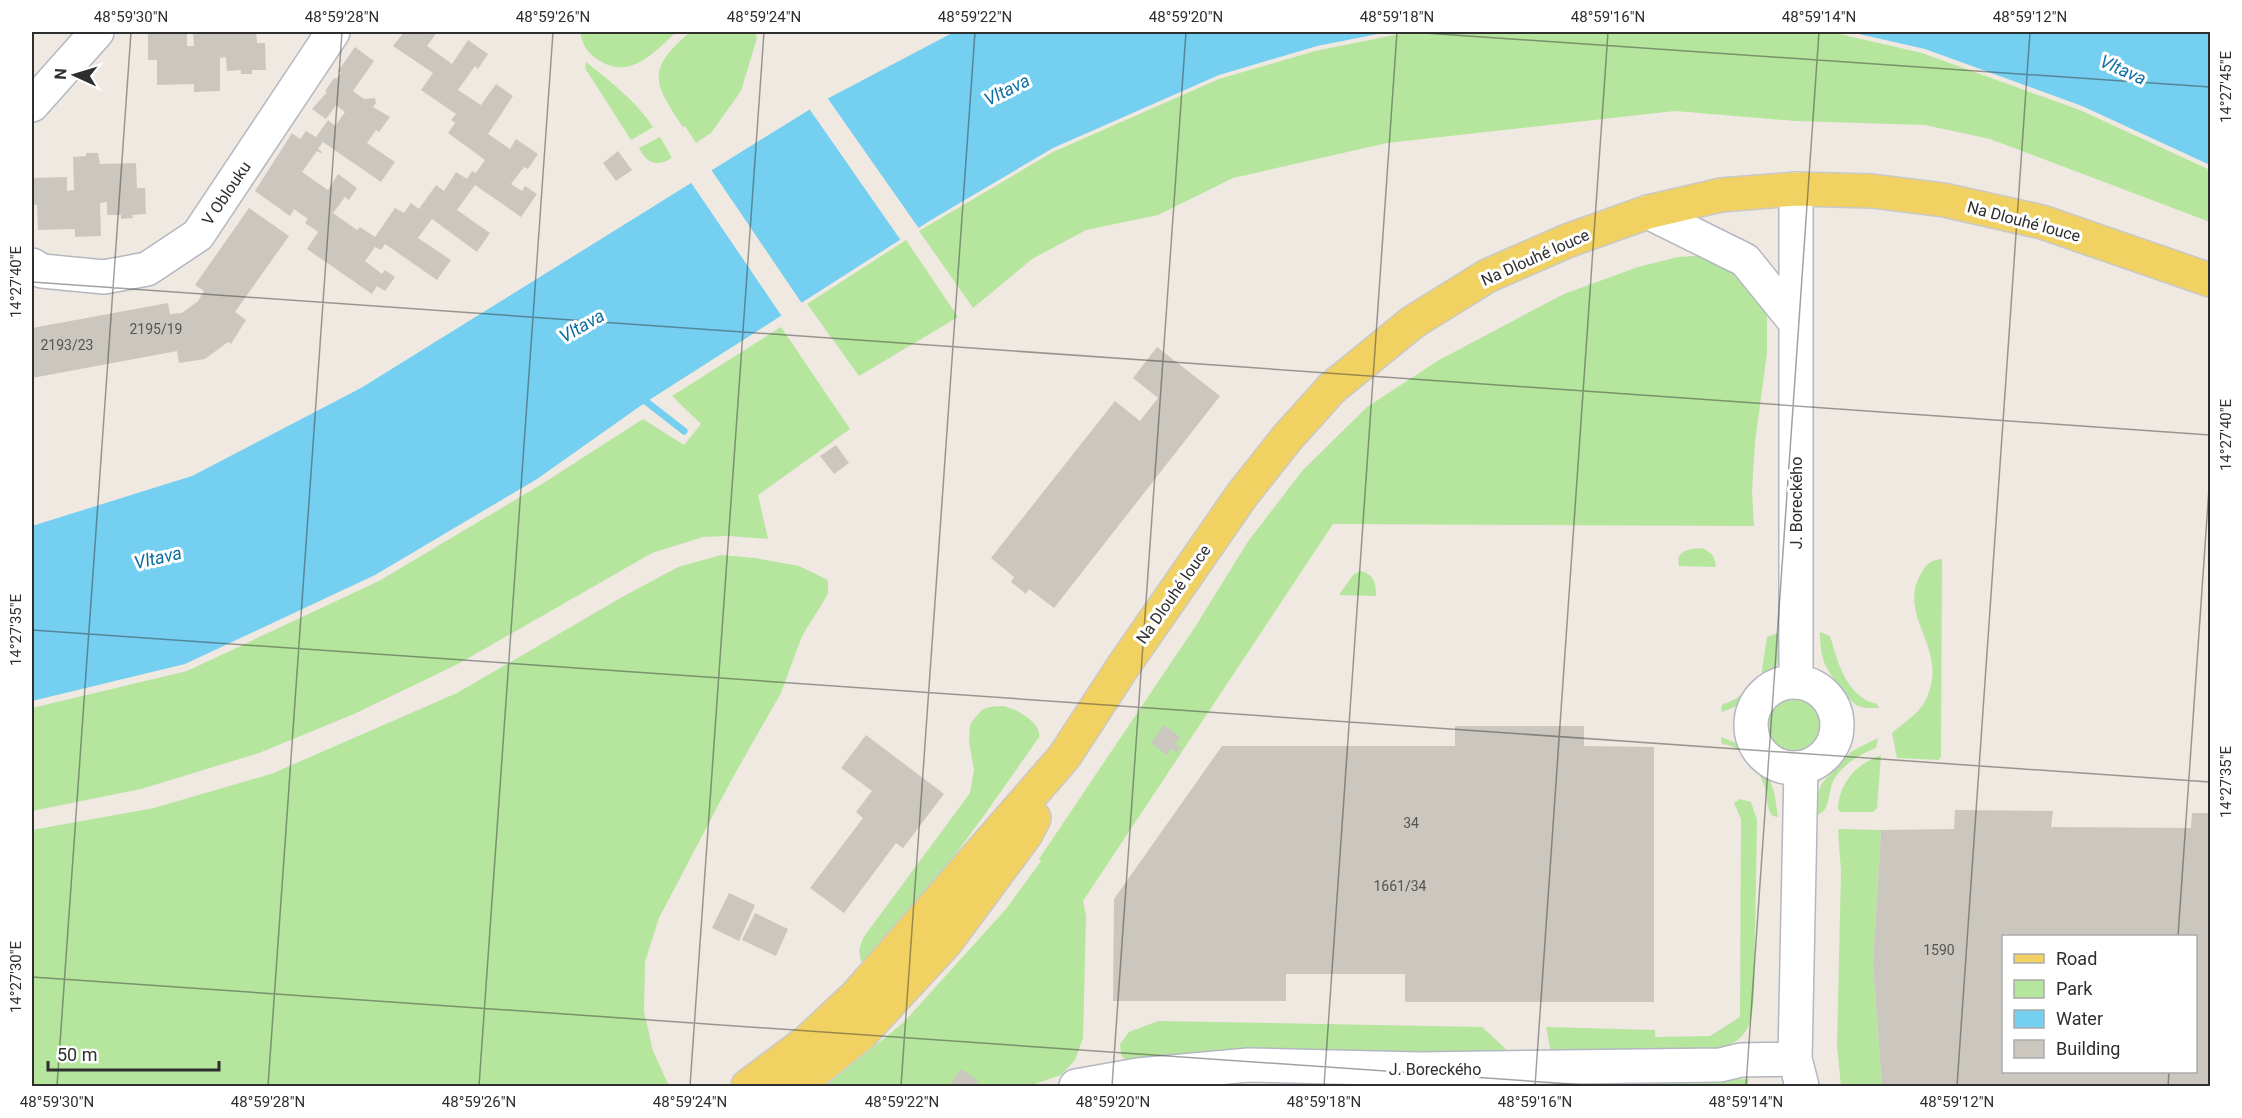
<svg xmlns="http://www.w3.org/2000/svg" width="2242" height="1118" font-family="Roboto,sans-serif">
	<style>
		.green { fill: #b6e59e }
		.water { fill: #75cff0 }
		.pier { fill: #efe9e1 }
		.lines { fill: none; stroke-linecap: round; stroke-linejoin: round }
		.stream { stroke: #75cff0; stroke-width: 7 }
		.building { fill: #cbc7bf; fill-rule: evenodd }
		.minor-casing { stroke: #b4b7c1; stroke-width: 36 }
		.major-casing { stroke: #c9c9c9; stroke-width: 36 }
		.minor { stroke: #fff; stroke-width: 33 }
		.major { stroke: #f2d163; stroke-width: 33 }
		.ticks { fill: none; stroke: #2e2e2e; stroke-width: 1.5; stroke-opacity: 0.45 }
		.labels { text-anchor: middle; stroke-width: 6; stroke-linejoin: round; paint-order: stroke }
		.number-label { font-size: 14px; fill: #555452 }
		.street-label { font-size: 16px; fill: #2e2e2e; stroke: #fff }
		.water-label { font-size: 18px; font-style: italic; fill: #0d6fa3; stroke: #fff }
		.neatline { fill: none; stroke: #2e2e2e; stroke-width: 2 }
		.ticks-label { font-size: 15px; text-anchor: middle; fill: #2e2e2e }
	</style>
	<rect width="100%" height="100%" fill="#efe9e1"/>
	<path class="green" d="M580,32H676C655,52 630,80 600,61C587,53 583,46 580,32Z
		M690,32H755L757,38L741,91L711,133L696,143L685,126L683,127C653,82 646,70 690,32Z
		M1409,32H1831L1922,53L2080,110L2210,170V222L1990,139L1925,125L1795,121L1675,111L1387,143L1233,178L1158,215L1086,230L1032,259L973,308L919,231L1053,152L1219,79L1315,51Z
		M586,62C611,82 635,100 653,127L631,140L585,68Z
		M660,137L672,158C657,167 647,164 639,148Z
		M906,240L958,317L859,376L807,304Z
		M1710,255L1739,275L1767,315V353L1755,442L1752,491L1754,526L1333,524L1083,901L1086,916L1083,1038L1075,1060L1061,1075L1029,1086H825L903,1023L1006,909L1041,861L1039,859L1195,627L1249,540L1303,470L1367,407L1439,360L1564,294L1638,267L1678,257Z
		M781,327L850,429L758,495L768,539L728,536L703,537L652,553L458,664L354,714L259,753L141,789L32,811V708L187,671L379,581L542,484L643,419L684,445L701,424L672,396Z
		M1702,548C1712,553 1715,556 1716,567L1679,566C1675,550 1690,549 1702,548Z
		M721,555L755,558L799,566L828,580V594L802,636L781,693L732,779L659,918L645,962L644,1011L653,1051L669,1086H32V830L154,808L271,774L457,693L624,596L678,567Z
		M1942,559L1941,756L1939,760L1897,758L1892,733C1914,714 1926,711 1932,680C1938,642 1899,610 1921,574C1926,564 1931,560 1942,559Z
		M1360,571C1374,574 1376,582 1376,596L1339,595L1353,575Z
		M1780,632V653L1777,665L1772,672L1744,703L1722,712L1721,708L1723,704C1747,697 1743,688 1761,676L1767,637Z
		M1820,632L1830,636C1838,662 1846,697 1877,704L1879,708C1871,708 1861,709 1855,704C1850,701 1846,694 1842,689C1825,668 1820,660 1820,632Z
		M1766 726a30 30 0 1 1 60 0a30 30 0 1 1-60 0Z
		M1003,706C1015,708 1042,723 1039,737C985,815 931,892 867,962L861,961L859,950L863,938L970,793L974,770L969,741L970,726L973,720L982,710L989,707Z
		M1721,737L1744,746L1769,779L1774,791L1778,817C1774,816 1772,817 1770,812C1766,805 1768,793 1764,785C1758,768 1741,745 1722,744Z
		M1878,738L1876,748C1860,754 1847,762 1837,775C1826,787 1833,810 1817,815L1818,794L1822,783L1852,751Z
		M1881,755L1877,808L1873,812H1841L1838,809C1839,783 1856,764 1881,755Z
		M1740,799L1751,802L1757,820L1754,993C1752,1027 1748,1041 1713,1051L1551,1053L1546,1027L1655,1030V1037L1710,1036L1740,1017L1741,819L1734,803Z
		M1840,829L1881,830L1873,964L1882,1086H1841L1837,1046L1841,871L1838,830Z
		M1158,1021L1482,1027L1506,1049L1505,1053L1251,1051L1162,1055L1127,1062L1121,1055L1120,1044L1129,1032Z
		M1749,1079L1747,1086H1535L1547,1082Z"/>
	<path class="water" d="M954,32H1388L1317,46L1219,75L1053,148L931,220L646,402L537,479L375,575L185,664L32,701V526L192,476L361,388L825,100Z
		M1850,32H2210V165L2082,106L1925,49Z"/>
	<path class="pier" d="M826,96L920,230L902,242L808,107Z
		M710,168L803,305L783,318L690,181Z"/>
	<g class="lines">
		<path class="stream" d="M639,396L684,431"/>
	</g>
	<path class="building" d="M193,32H256L257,43H265L266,70H252V74H241V70L227,71L226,57L220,58V91L194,92V84L157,85V60H148V34L187,33V46H194Z
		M404,32H437L427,46L452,64L468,40L488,54L478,69L475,66L458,90L481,105L496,84L513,96L488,134L510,149L516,139L538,154L528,169L524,167L511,184L522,191L525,186L537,194L521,217L475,185L457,210L490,233L477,252L432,219L418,238L451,260L437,280L385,244L381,250L375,247L365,261L382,274L385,270L395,277L385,291L377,286L372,294L307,249L318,232L305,223L308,219L294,209L290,216L255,191L292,133L300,139L306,131L316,137L328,120L335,126L345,112L336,105L326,119L312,109L327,92L325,91L334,78L336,79L341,73L338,71L355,47L374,61L353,91L364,99L375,98L376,103L373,107L390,117L379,132L376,130L367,143L395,162L381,182L323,142L318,149L322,152L321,153L317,151L302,172L328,190L338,174L357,188L349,200L345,197L333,213L357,230L360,227L375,237L395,208L404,213L411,203L419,209L436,185L444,191L456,172L467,179L472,171L476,173L485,160L448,133L455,123L451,120L456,114L421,90L433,73L393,46Z
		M618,151L632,170L616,181L603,163Z
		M86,153H98L100,164L136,163L137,188H145L146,214L132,215L133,218L121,219V215H107V202L100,203L101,236L75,237V229L38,230L37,205H32V178L67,177V191L74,190L73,157L86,156Z
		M249,208L289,236L235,312L246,320L231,344L228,342L205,359L179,363L177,351L32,378V328L168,303L170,314L182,313L198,301L204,291L195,285Z
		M1157,347L1220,396L1054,608L1029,589L1026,594L1011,582L1014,577L991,558L1115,401L1140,421L1158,398L1133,378Z
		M836,445L849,463L834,474L820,456Z
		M1164,725L1180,737L1175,744L1181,748L1177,753L1171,748L1167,755L1151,743Z
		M1455,726H1584V746L1654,747V1002H1405V974H1286V1001H1113L1114,899L1222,746H1455Z
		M866,735L944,794L903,848L896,843L844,913L810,888L863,818L856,812L872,791L841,768Z
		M1955,810L2053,811L2051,827L2191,828L2192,813H2210V1086H1882L1873,964L1881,830L1954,829ZM2004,936H2196V1072H2004Z
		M729,893L755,905L739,941L712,928Z
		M755,913L788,929L776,956L742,940Z
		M961,1069L978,1081L974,1086H949Z"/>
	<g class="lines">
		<defs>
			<path id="minor" d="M32,105L97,32
				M1796,189V682
				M1648,212L1745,260L1796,323
				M32,265L42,271L104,277L147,269L198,235L333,32
				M1751 725a43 43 0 1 1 86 0a43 43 0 1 1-86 0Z
				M1801,768L1795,1059L1802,1086
				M1076,1086L1138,1075L1249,1065L1419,1069L1720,1065L1741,1060L1795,1059"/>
			<path id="major" d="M748,1086L808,1041L856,996L1064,757L1122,668L1242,495L1287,438L1332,388L1413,322L1487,276L1567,241L1648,212L1721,195L1796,189L1872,191L1944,200L2042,222L2210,280
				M796,1086L861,1034L946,942L1026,834L1034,818"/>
		</defs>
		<use href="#minor" class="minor-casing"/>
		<use href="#major" class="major-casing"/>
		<use href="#minor" class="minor"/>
		<use href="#major" class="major"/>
	</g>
	<path class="ticks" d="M1410,32L2210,87M32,282L2210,435M32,630L2210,782M2178,936L2210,474M32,977L1600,1086M57,1086L131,32M268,1086L342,32M479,1086L553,32M690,1086L764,32M901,1086L975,32M1112,1086L1186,32M1324,1086L1397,32M1535,1086L1608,32M1746,1086L1819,32M1957,1086L2030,32M2168,1086L2169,1072"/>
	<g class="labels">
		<g class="number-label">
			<text x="156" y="334">2195/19</text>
			<text x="67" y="350">2193/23</text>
			<text x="1411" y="828">34</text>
			<text x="1400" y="891">1661/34</text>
			<text x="1939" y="955">1590</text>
		</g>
		<g class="street-label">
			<text transform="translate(226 193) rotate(-56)" y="6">V Oblouku</text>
			<text transform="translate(2024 221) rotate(15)" y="6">Na Dlouhé louce</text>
			<text transform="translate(1535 257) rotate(-24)" y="6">Na Dlouhé louce</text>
			<text transform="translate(1796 503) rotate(-90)" y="6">J. Boreckého</text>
			<text transform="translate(1173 594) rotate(-55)" y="6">Na Dlouhé louce</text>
			<text x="1435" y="1075">J. Boreckého</text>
		</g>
		<g class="water-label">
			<text transform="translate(2123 70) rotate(24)" y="6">Vltava</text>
			<text transform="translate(1007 90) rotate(-27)" y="6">Vltava</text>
			<text transform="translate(582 326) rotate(-30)" y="6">Vltava</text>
			<text transform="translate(158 558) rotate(-13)" y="6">Vltava</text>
		</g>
	</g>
	<rect width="2242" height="1118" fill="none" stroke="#ffffff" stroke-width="66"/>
	<rect x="2002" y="935" width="195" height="138" fill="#ffffff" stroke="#ababab" stroke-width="1.5"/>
	<rect x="2014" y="954" width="30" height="9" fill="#f2d163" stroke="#ababab" stroke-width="1.5"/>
	<text x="2056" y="965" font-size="18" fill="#2e2e2e">Road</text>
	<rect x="2014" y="980" width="30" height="18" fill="#b6e59e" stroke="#ababab" stroke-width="1.5"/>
	<text x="2056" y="995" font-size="18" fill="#2e2e2e">Park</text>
	<rect x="2014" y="1010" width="30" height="18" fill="#75cff0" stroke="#ababab" stroke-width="1.5"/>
	<text x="2056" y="1025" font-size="18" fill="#2e2e2e">Water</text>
	<rect x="2014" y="1040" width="30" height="18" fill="#cbc7bf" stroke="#ababab" stroke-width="1.5"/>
	<text x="2056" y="1055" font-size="18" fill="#2e2e2e">Building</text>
	<g transform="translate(75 75) rotate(274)" stroke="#ffffff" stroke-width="4.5" paint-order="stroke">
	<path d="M0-4.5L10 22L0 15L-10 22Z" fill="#2e2e2e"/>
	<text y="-9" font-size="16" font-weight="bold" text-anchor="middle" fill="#2e2e2e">N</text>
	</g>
	<path d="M48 1061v9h171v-9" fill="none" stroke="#2e2e2e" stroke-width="3"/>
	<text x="57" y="1061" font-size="18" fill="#2e2e2e" stroke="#ffffff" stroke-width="4.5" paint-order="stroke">50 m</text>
	<rect x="33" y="33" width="2176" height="1052" class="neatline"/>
	<g class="ticks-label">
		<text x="131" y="22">48°59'30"N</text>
		<text x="342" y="22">48°59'28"N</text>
		<text x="553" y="22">48°59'26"N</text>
		<text x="764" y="22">48°59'24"N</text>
		<text x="975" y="22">48°59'22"N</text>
		<text x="1186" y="22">48°59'20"N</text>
		<text x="1397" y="22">48°59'18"N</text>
		<text x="1608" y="22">48°59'16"N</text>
		<text x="1819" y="22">48°59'14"N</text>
		<text x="2030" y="22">48°59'12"N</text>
		<text transform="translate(2226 87) rotate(-90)" y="5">14°27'45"E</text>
		<text transform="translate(16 282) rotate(-90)" y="5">14°27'40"E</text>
		<text transform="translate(2226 435) rotate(-90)" y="5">14°27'40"E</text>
		<text transform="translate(16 630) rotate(-90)" y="5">14°27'35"E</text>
		<text transform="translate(2226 782) rotate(-90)" y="5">14°27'35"E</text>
		<text transform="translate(16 977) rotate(-90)" y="5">14°27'30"E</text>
		<text x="57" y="1107">48°59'30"N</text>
		<text x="268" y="1107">48°59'28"N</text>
		<text x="479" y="1107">48°59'26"N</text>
		<text x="690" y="1107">48°59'24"N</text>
		<text x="902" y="1107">48°59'22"N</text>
		<text x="1113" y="1107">48°59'20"N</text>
		<text x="1324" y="1107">48°59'18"N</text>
		<text x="1535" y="1107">48°59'16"N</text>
		<text x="1746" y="1107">48°59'14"N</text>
		<text x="1957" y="1107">48°59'12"N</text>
	</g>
</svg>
